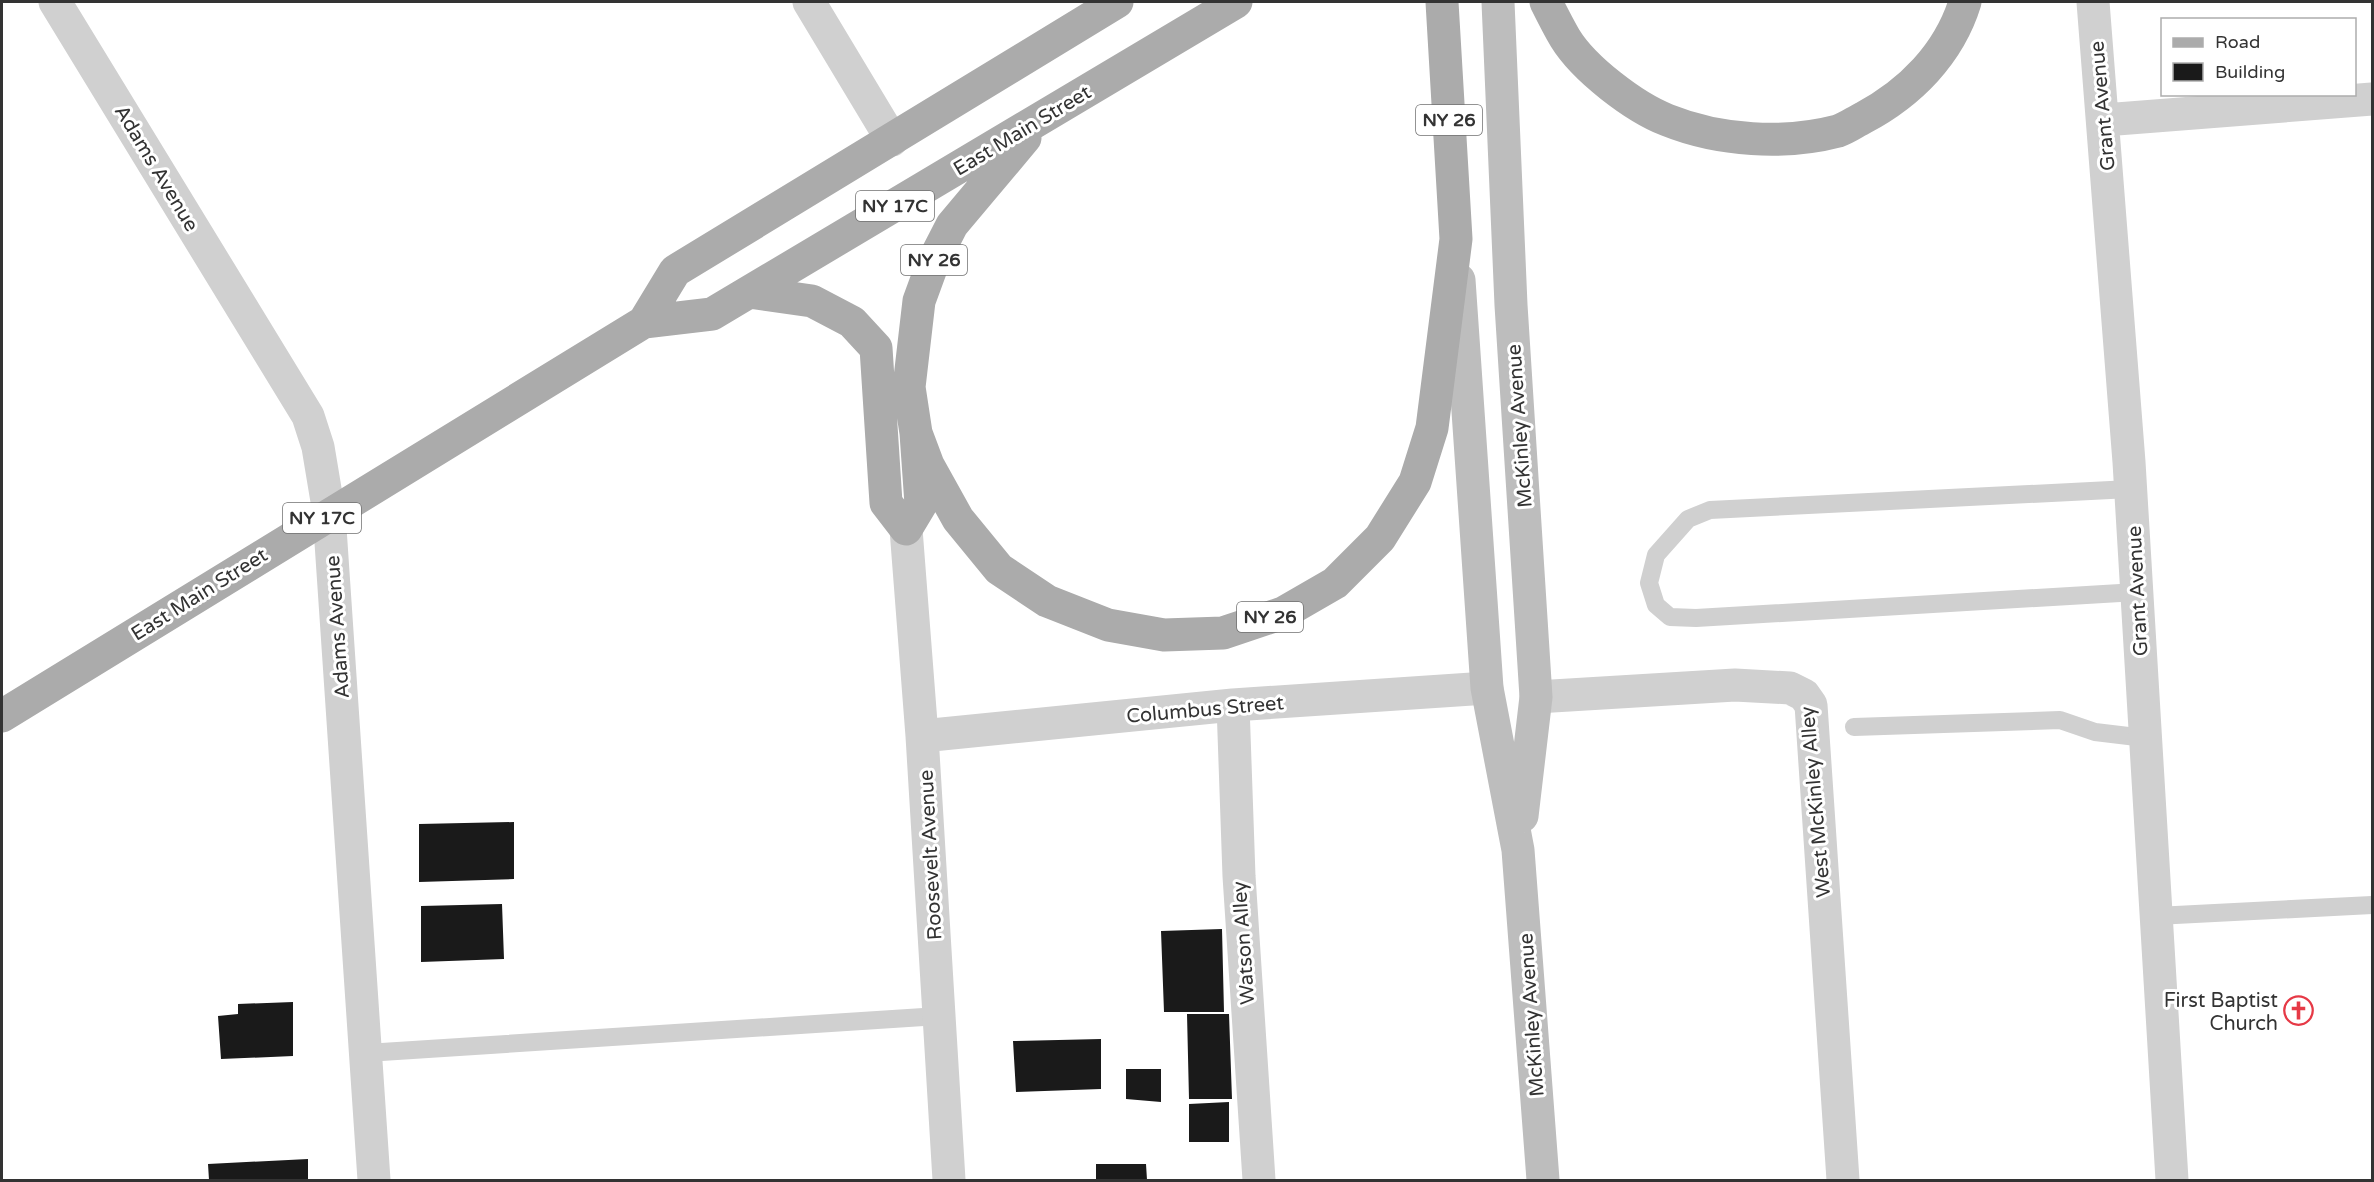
<svg xmlns="http://www.w3.org/2000/svg" width="2374" height="1182" font-family="'Varela Round',sans-serif">
	<style>
		.building { fill: #1a1a1a }
		.lines { fill: none; stroke-linecap: round; stroke-linejoin: round }
		.lane { stroke: #d0d0d0; stroke-width: 18 }
		.street { stroke: #d0d0d0; stroke-width: 33 }
		.secondary { stroke: #bdbdbd; stroke-width: 33 }
		.primary { stroke: #ababab; stroke-width: 33 }
		.labels { text-anchor: middle; stroke-width: 6; stroke-linejoin: round; paint-order: stroke }
		.shield { fill: #fff; stroke: #707070; stroke-width: 1.5 }
		.shield-label { font-size: 18px; font-weight: bold; fill: #333 }
		.street-label { font-size: 20px; fill: #333; stroke: #fff }
		.poi-label { font-size: 20px; fill: #333; stroke: #fff; text-anchor: end }
	</style>
	<rect width="100%" height="100%" fill="#fff"/>
	<path class="building" d="M514,822V879L419,882V824Z
		M502,904L504,959L421,962V906Z
		M1222,929L1224,1012H1164L1161,931Z
		M293,1002V1056L221,1059L218,1016L238,1014V1004Z
		M1187,1014H1229L1232,1099H1189Z
		M1101,1039V1089L1016,1092L1013,1041Z
		M1126,1069H1161V1102L1126,1099Z
		M1229,1102V1142H1189V1104Z
		M308,1159V1180H209L208,1164Z
		M1096,1164H1146L1147,1180H1096Z"/>
	<g class="lines">
		<path class="lane" d="M2130,489L1710,510L1688,519L1656,555L1649,583L1656,605L1670,617L1696,618L2137,592
			M1854,727L2060,720L2095,732L2145,738
			M2156,916L2372,905
			M366,1053L939,1016"/>
		<path class="street" d="M55,2L308,416L318,447L329,513L374,1180
			M809,2L892,140
			M2093,2L2129,462L2172,1180
			M2104,120L2372,99
			M906,529L922,736L949,1180
			M1536,697L1735,685L1790,688L1804,695L1811,705L1843,1180
			M1233,705L1239,876L1259,1180
			M922,736L1233,705L1487,688"/>
		<path class="secondary" d="M1498,2L1511,305L1536,697L1522,816
			M1459,280L1487,688L1518,850L1543,1180"/>
		<path class="primary" d="M1546,2C1552,14 1558,26 1565,38C1584,69 1634,107 1667,120C1719,141 1785,145 1838,131C1847,128 1855,122 1863,118C1910,93 1949,54 1965,2
			M749,292L812,301L852,322L876,348L886,503L906,529L921,504L916,433L909,387L919,301L934,260L952,225L1025,138
			M644,322L675,271L1117,2
			M916,433L928,465L958,519L999,569L1047,601L1108,625L1164,635L1223,633L1283,613L1335,583L1380,538L1415,482L1432,428L1456,239L1442,2
			M2,716L644,322L712,314L1236,2"/>
	</g>
	<defs>
		<symbol id="church-ring" viewBox="-11 -11 22 22"><circle r="9.5" fill="#fff" stroke="#e63946" stroke-width="1.5"/><path d="M-1.2-6h2.4v3.5h3.3v2.4h-3.3V6h-2.4V-.1h-3.3v-2.4h3.3Z" fill="#e63946"/></symbol>
	</defs>
	<g fill-rule="evenodd">
		<use href="#church-ring" x="2282" y="994" width="33" height="33"/>
	</g>
	<g class="labels">
		<g class="shield">
			<rect x="1416" y="105" width="66" height="30" rx="4.5"/>
			<rect x="856" y="191" width="78" height="30" rx="4.5"/>
			<rect x="901" y="245" width="66" height="30" rx="4.5"/>
			<rect x="283" y="503" width="78" height="30" rx="4.5"/>
			<rect x="1237" y="602" width="66" height="30" rx="4.5"/>
		</g>
		<g class="shield-label">
			<text x="1449" y="126">NY 26</text>
			<text x="895" y="212">NY 17C</text>
			<text x="934" y="266">NY 26</text>
			<text x="322" y="524">NY 17C</text>
			<text x="1270" y="623">NY 26</text>
		</g>
		<g class="street-label">
			<text transform="translate(2102 106) rotate(-95)" y="7">Grant Avenue</text>
			<text transform="translate(1022 130) rotate(-31)" y="7">East Main Street</text>
			<text transform="translate(157 168) rotate(59)" y="7">Adams Avenue</text>
			<text transform="translate(1519 426) rotate(-94)" y="7">McKinley Avenue</text>
			<text transform="translate(2137 591) rotate(-93)" y="7">Grant Avenue</text>
			<text transform="translate(199 594) rotate(-32)" y="7">East Main Street</text>
			<text transform="translate(337 627) rotate(-94)" y="7">Adams Avenue</text>
			<text transform="translate(1205 709) rotate(-5)" y="7">Columbus Street</text>
			<text transform="translate(1815 802) rotate(-95)" y="7">West McKinley Alley</text>
			<text transform="translate(930 855) rotate(-93)" y="7">Roosevelt Avenue</text>
			<text transform="translate(1243 943) rotate(-94)" y="7">Watson Alley</text>
			<text transform="translate(1531 1015) rotate(-94)" y="7">McKinley Avenue</text>
		</g>
		<g class="poi-label">
			<text x="2278" y="1007">First Baptist<tspan x="2278" dy="23">Church</tspan></text>
		</g>
	</g>
	<rect width="2374" height="1182" fill="none" stroke="#333333" stroke-width="6"/>
	<rect x="2161" y="18" width="195" height="78" fill="#ffffff" stroke="#adadad" stroke-width="1.5"/>
	<rect x="2173" y="38" width="30" height="9" fill="#ababab" stroke="#adadad" stroke-width="1.5"/>
	<text x="2215" y="48" font-size="18" fill="#333333">Road</text>
	<rect x="2173" y="63" width="30" height="18" fill="#1a1a1a" stroke="#adadad" stroke-width="1.5"/>
	<text x="2215" y="78" font-size="18" fill="#333333">Building</text>
</svg>
